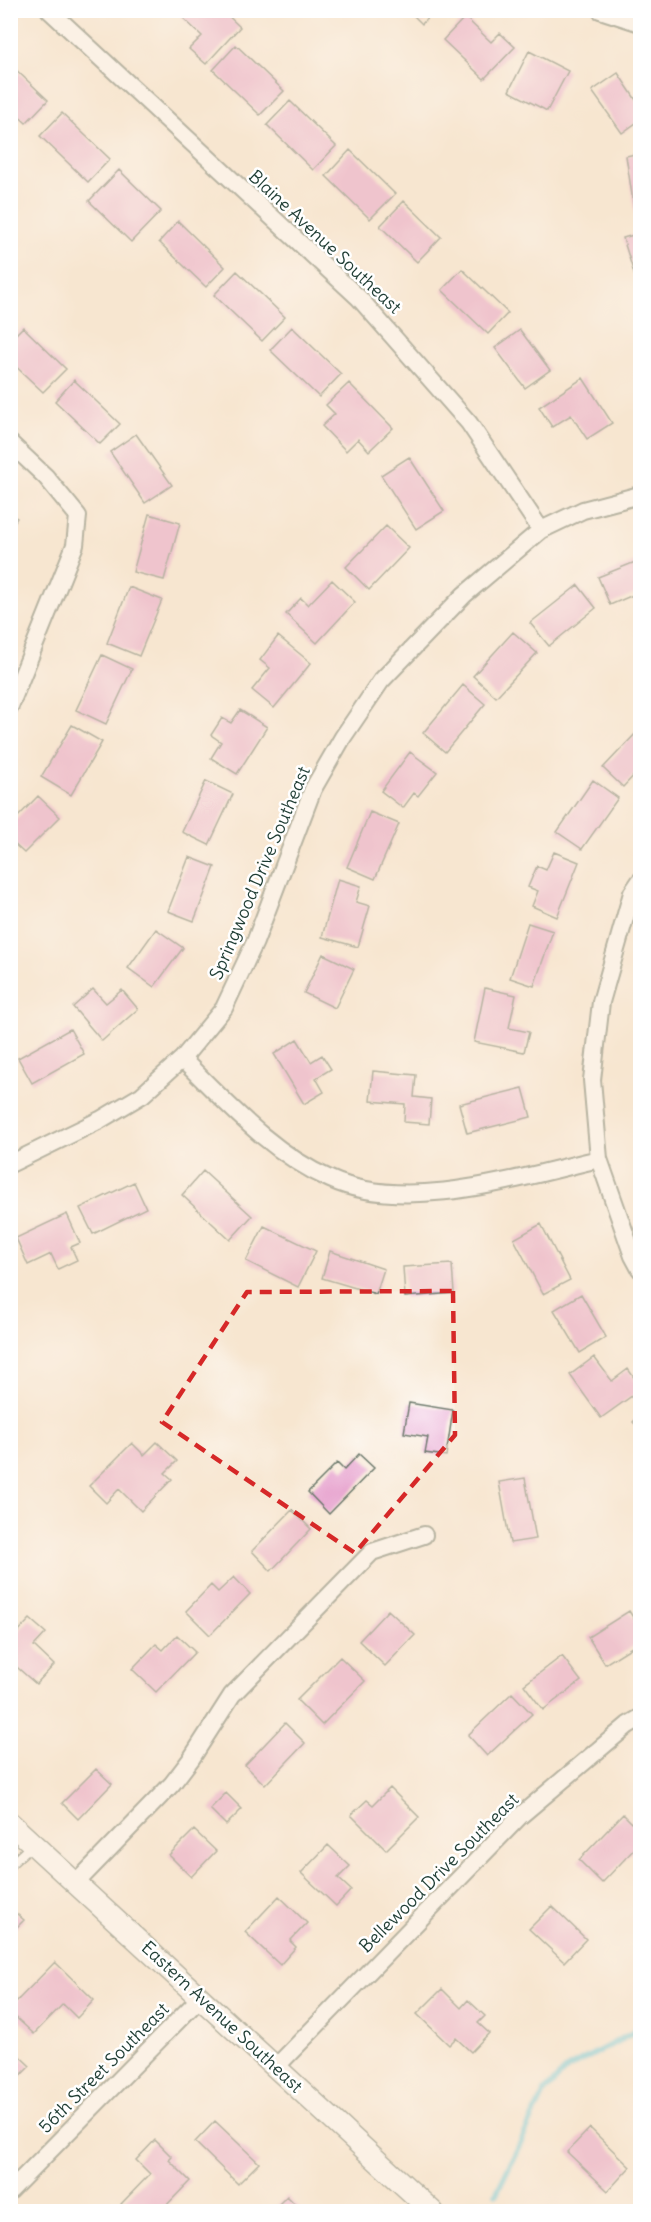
<svg xmlns="http://www.w3.org/2000/svg" width="651" height="2222" font-family="Delius,sans-serif">
	<style>
		.lines { fill: none; stroke-linecap: round; stroke-linejoin: round }
		.stream { stroke: #5cc5d8; stroke-width: 6 }
		.building { fill: #e59bca }
		.service-casing { stroke: #6b786b; stroke-width: 11 }
		.minor-casing { stroke: #6b786b; stroke-width: 20 }
		.tertiary-casing { stroke: #6b786b; stroke-width: 24 }
		.service { stroke: #fff; stroke-width: 8 }
		.minor { stroke: #fff; stroke-width: 16 }
		.tertiary { stroke: #fff; stroke-width: 21 }
		.marked { fill: none; stroke: #d62828; stroke-width: 4.5; stroke-dasharray: 12 8; stroke-linejoin: round }
		.labels { text-anchor: middle; stroke-width: 5; stroke-linejoin: round; paint-order: stroke }
		.street-label { font-size: 18px; fill: #1f3d34; stroke: #fff }
	</style>
	<rect width="100%" height="100%" fill="#fff"/>
	<filter id="ink" filterUnits="userSpaceOnUse"><feTurbulence type="fractalNoise" baseFrequency=".0167" numOctaves="2"/><feDisplacementMap in="SourceGraphic" scale="12" xChannelSelector="R" yChannelSelector="G"/><feConvolveMatrix kernelMatrix="1 2 1 2 8 2 1 2 1" color-interpolation-filters="sRGB"/></filter>
	<filter id="wash" filterUnits="userSpaceOnUse"><feTurbulence type="fractalNoise" baseFrequency=".008" numOctaves="4" result="noise"/><feDisplacementMap in="SourceGraphic" scale="24" xChannelSelector="R" yChannelSelector="G"/><feGaussianBlur stdDeviation="1.35" result="paint"/><feColorMatrix in="noise" values="0 0 0 0 0 0 0 0 0 0 0 0 0 0 0 0 0 1.4 0 .05"/><feComposite in="paint" operator="in"/></filter>
	<g filter="url(#wash)">
		<rect width="100%" height="100%" fill="#f7e6d0"/>
		<g class="lines">
			<path class="stream" d="M496,2194L545,2091L568,2068L640,2029"/>
		</g>
		<g id="blocks">
			<path class="building" d="M186,10H222L240,27L206,64L189,49L202,36L181,16Z
				M408,10H435L422,24Z
				M465,17L491,42L500,33L515,47L484,79L443,40Z
				M236,45L284,91L260,115L213,70Z
				M529,51L568,71L547,111L509,91Z
				M12,66L48,100L26,123L10,108Z
				M618,73L640,106V120L622,133L592,91Z
				M290,101L336,146L313,170L267,125Z
				M62,113L110,159L88,182L40,136Z
				M350,150L395,194L370,219L326,176Z
				M640,153V220L636,221L626,156Z
				M119,170L161,211L131,242L89,201Z
				M404,201L441,237L417,262L380,226Z
				M178,221L225,267L206,287L159,242Z
				M640,233V293L623,238Z
				M462,269L508,313L488,334L442,290Z
				M237,271L285,317L262,341L214,295Z
				M23,327L66,369L43,392L10,361V340Z
				M292,327L341,374L319,397L270,350Z
				M520,330L550,370L525,388L495,348Z
				M583,378L612,423L587,439L571,415L552,427L539,407Z
				M74,380L120,424L100,444L55,401Z
				M349,383L393,428L369,451L358,439L346,451L322,426L335,414L326,405Z
				M136,434L172,485L145,503L110,452Z
				M409,457L444,511L416,529L381,475Z
				M10,514L17,518L10,529Z
				M149,514L180,523L164,580L133,572Z
				M386,526L409,548L369,590L346,567Z
				M640,560V592L610,605L598,577Z
				M332,580L355,602L317,643L286,614L301,598L308,605Z
				M578,585L596,608L549,646L530,623Z
				M129,587L162,600L139,656L107,643Z
				M513,632L537,653L496,697L473,676Z
				M278,636L311,663L274,708L252,690L270,668L260,660Z
				M102,655L132,669L106,724L76,710Z
				M463,685L485,704L445,752L423,733Z
				M240,710L267,727L237,774L211,758L221,742L211,735L222,718L231,723Z
				M72,725L102,742L71,795L41,777Z
				M640,729V769L623,787L603,768Z
				M410,752L437,772L418,796L414,793L403,808L381,791Z
				M593,780L618,798L582,849L557,832Z
				M206,781L233,794L209,845L182,832Z
				M38,796L60,817L24,853L10,840V825Z
				M370,812L399,824L375,879L347,867Z
				M554,852L579,862L557,917L532,906L538,891L528,887L537,866L546,870Z
				M189,857L215,867L194,921L168,911Z
				M338,879L361,886L356,902L370,906L358,947L322,937Z
				M528,923L553,931L534,986L510,978Z
				M156,929L183,948L154,987L128,968Z
				M323,954L354,969L335,1008L304,993Z
				M485,988L516,995L509,1028L529,1032L524,1052L474,1042Z
				M93,989L106,1003L122,990L138,1009L102,1041L73,1007Z
				M70,1029L84,1054L32,1083L18,1058Z
				M297,1039L311,1062L322,1055L331,1069L316,1078L324,1092L304,1104L274,1054Z
				M373,1071L416,1075L414,1097L431,1099L429,1124L404,1122L405,1104L370,1101Z
				M523,1088L531,1117L467,1133L459,1104Z
				M203,1171L252,1216L230,1240L182,1195Z
				M134,1182L146,1208L93,1234L80,1208Z
				M67,1214L80,1243L71,1247L77,1260L58,1269L51,1254L28,1265L16,1238Z
				M541,1224L570,1280L543,1294L514,1239Z
				M264,1226L316,1251L298,1287L246,1261Z
				M330,1251L384,1269L376,1294L322,1278Z
				M452,1264L454,1293L405,1297L403,1267Z
				M581,1294L606,1337L580,1353L554,1310Z
				M594,1357L612,1381L628,1369L640,1386V1390L601,1418L570,1375Z
				M409,1403L453,1410L446,1456L425,1453L428,1437L404,1433Z
				M640,1415V1429L633,1422Z
				M157,1442L177,1461L165,1473L172,1479L141,1511L119,1489L106,1503L89,1486L132,1443L144,1455Z
				M359,1454L374,1468L329,1514L308,1492L337,1463L344,1470Z
				M525,1478L536,1539L510,1543L499,1482Z
				M292,1510L311,1529L271,1571L252,1551Z
				M234,1577L250,1594L210,1635L186,1611L211,1585L218,1592Z
				M388,1610L415,1635L385,1666L359,1641Z
				M629,1611L640,1628V1642L605,1664L588,1637Z
				M30,1619L46,1633L34,1646L54,1665L36,1684L10,1661V1640Z
				M177,1635L195,1652L156,1692L132,1669L156,1644L163,1650Z
				M562,1656L581,1681L543,1710L524,1685Z
				M340,1657L365,1681L322,1725L297,1700Z
				M512,1693L532,1714L487,1756L468,1735Z
				M285,1723L305,1743L265,1785L245,1765Z
				M96,1769L112,1784L78,1819L62,1803Z
				M390,1788L419,1817L386,1850L351,1815L367,1800L373,1805Z
				M226,1793L242,1809L226,1825L210,1809Z
				M623,1814L640,1831V1843L602,1883L579,1860Z
				M194,1830L216,1851L191,1877L169,1855Z
				M328,1845L350,1866L338,1878L351,1890L336,1906L301,1873Z
				M279,1896L307,1923L290,1941L296,1947L280,1965L245,1932Z
				M552,1906L586,1939L564,1962L529,1929Z
				M10,1908L24,1920L10,1934Z
				M55,1962L94,2000L77,2018L63,2004L34,2034L10,2012V2008Z
				M442,1989L461,2008L468,2000L485,2016L478,2023L489,2033L471,2052L456,2038L449,2045L417,2014Z
				M10,2047L30,2066L12,2084L10,2082Z
				M215,2121L259,2163L238,2184L195,2142Z
				M590,2128L630,2167L608,2191L567,2152Z
				M155,2140L172,2157L169,2160L190,2181L160,2212H129L121,2204L150,2174L136,2160Z
				M287,2196L303,2212H271Z"/>
		</g>
	</g>
	<g filter="url(#ink)">
		<use href="#blocks" fill-opacity="0" stroke="#6b786b" stroke-width="1.5"/>
		<g class="lines">
			<defs>
				<path id="service" d="M10,1865L32,1845"/>
				<path id="minor" d="M49,10L359,298L469,423L541,530
					M600,10L640,23
					M10,443L46,477L78,516L75,545L10,706
					M640,881L632,893L601,1002L592,1080L599,1159L633,1256L640,1269
					M182,1059C227,1103 271,1153 330,1179C406,1214 521,1177 599,1159
					M10,1164L100,1120L142,1095L182,1059L224,1008L255,942L313,789L343,737L381,681L464,595L541,530L583,510L640,495
					M76,1883L172,1784L191,1759L232,1695L372,1552L424,1535
					M276,2067L520,1816L628,1725L640,1718
					M10,2191L200,1998"/>
				<path id="tertiary" d="M10,1823L433,2212"/>
			</defs>
			<use href="#service" class="service-casing"/>
			<use href="#minor" class="minor-casing"/>
			<use href="#tertiary" class="tertiary-casing"/>
			<use href="#service" class="service"/>
			<use href="#minor" class="minor"/>
			<use href="#tertiary" class="tertiary"/>
		</g>
	</g>
	<path d="M0 0H651V2222H0ZM453,1291L455,1435L355,1553L162,1422L247,1292Z" fill="#f7e6d0" fill-opacity=".55" fill-rule="evenodd"/>
	<path class="marked" d="M453,1291L455,1435L355,1553L162,1422L247,1292Z"/>
	<g class="labels">
		<g class="street-label">
			<text transform="translate(325 242) rotate(43)" y="6">Blaine Avenue Southeast</text>
			<text transform="translate(260 873) rotate(-67)" y="6">Springwood Drive Southeast</text>
			<text transform="translate(439 1873) rotate(-45)" y="6">Bellewood Drive Southeast</text>
			<text transform="translate(222 2017) rotate(43)" y="6">Eastern Avenue Southeast</text>
			<text transform="translate(104 2068) rotate(-45)" y="6">56th Street Southeast</text>
		</g>
	</g>
	<rect width="651" height="2222" fill="none" stroke="#fff" stroke-width="36"/>
</svg>
